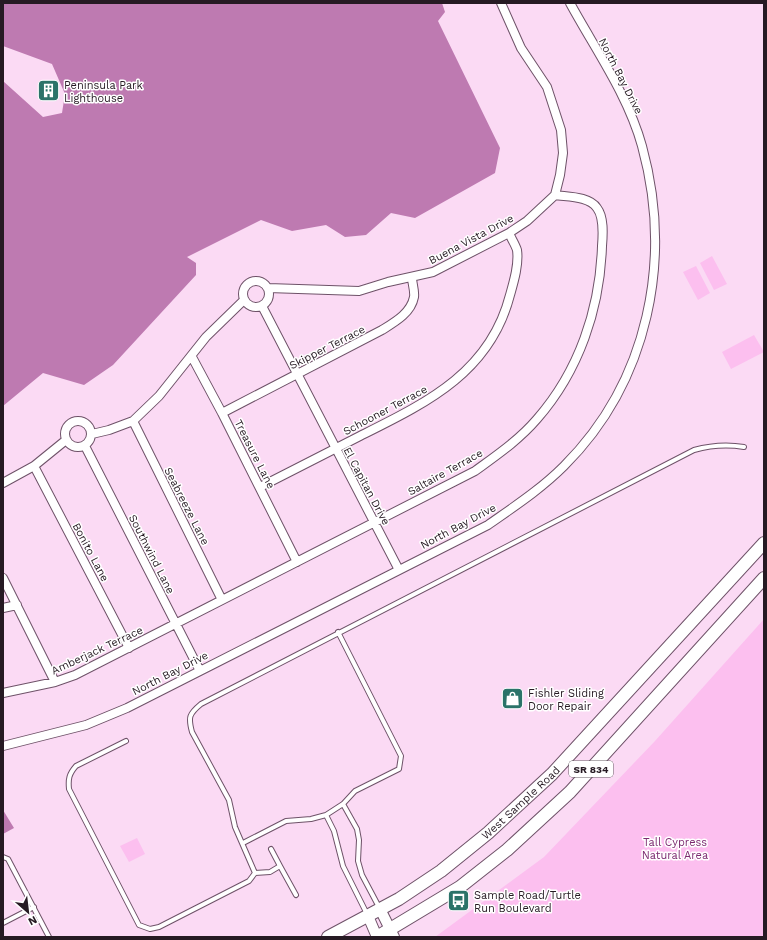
<svg xmlns="http://www.w3.org/2000/svg" width="767" height="940" font-family="'Work Sans',sans-serif">
	<style>
		.park { fill: #fcbfef }
		.water { fill: #be7ab1 }
		.lines { fill: none; stroke-linecap: round; stroke-linejoin: round }
		.service-casing { stroke: #6e5268; stroke-width: 6 }
		.minor-casing { stroke: #6e5268; stroke-width: 10 }
		.tertiary-casing { stroke: #6e5268; stroke-width: 12 }
		.primary-casing { stroke: #6e5268; stroke-width: 14 }
		.service { stroke: #fff; stroke-width: 4 }
		.minor { stroke: #fff; stroke-width: 8 }
		.tertiary { stroke: #fff; stroke-width: 10 }
		.primary { stroke: #fff; stroke-width: 12 }
		.labels { text-anchor: middle; stroke-width: 3; stroke-linejoin: round; paint-order: stroke }
		.shield { fill: #fff; stroke: #675f65; stroke-width: 1 }
		.shield-label { font-size: 10px; font-weight: bold; fill: #261a23 }
		.street-label { font-size: 11px; fill: #261a23; stroke: #fff }
		.poi-label { font-size: 11px; fill: #261a23; stroke: #fff; text-anchor: start }
		.park-label { font-size: 11px; fill: #7c2a70; stroke: #fff }
	</style>
	<rect width="100%" height="100%" fill="#fbdaf4"/>
	<path class="park" d="M712,256L727,284L714,290L700,263Z
		M696,266L710,293L698,300L683,272Z
		M754,335L764,352L731,369L722,352Z
		M764,619V937H435L544,857L655,741Z
		M137,838L145,854L129,862L120,846Z"/>
	<path class="water" d="M3,3H442L445,12L438,21L500,148L495,173L415,218L391,213L366,235L345,237L326,225L292,231L261,220L187,257L196,263V275L113,365L84,385L43,373L3,406V81L43,117L62,113L65,94L52,64L3,46Z
		M3,810L14,828L3,834Z"/>
	<g class="lines">
		<defs>
			<path id="service" d="M126,741L76,766C69,774 68,779 69,789L139,925L150,929L159,927L249,881L255,873L235,827L229,800L192,732C188,717 189,714 201,704L694,450C712,445 726,444 744,447
				M343,804L357,829L359,840L358,861L362,875L380,909
				M326,815L334,831L343,866L367,914
				M243,843L286,821L311,819L326,815L343,804L355,791L399,769L401,756L338,632
				M3,857L8,859L49,937
				M280,866L296,895
				M255,873L270,872L280,866L271,849
				M3,923L34,907"/>
			<path id="minor" d="M243 294a13 13 0 1 1 26 0a13 13 0 1 1-26 0Z
				M268,288L359,291L388,282L433,272L509,233L527,221L555,195L560,175L563,153L561,130L547,87L521,48L501,3
				M262,306L399,570
				M192,357L222,413L297,562
				M222,413L382,330C395,322 411,313 414,297C415,291 412,283 412,278
				M65 434a13 13 0 1 1 26 0a13 13 0 1 1-26 0Z
				M133,421L222,600
				M92,434L109,430L133,421L159,396L206,337L244,300
				M85,446L200,671
				M34,466L129,648
				M3,483L34,466L66,440
				M260,487C293,470 326,453 360,436C426,403 490,373 510,295C514,281 519,264 517,250C515,244 511,238 509,233
				M3,578L55,682
				M3,608L17,605
				M3,693L55,682L75,675L475,471C497,455 519,440 537,419C579,371 600,309 602,246C603,234 604,217 597,208C589,196 567,197 555,195
				M3,746L86,725L127,708L488,525C515,506 541,489 564,466C649,381 673,259 642,146C628,95 595,49 570,3"/>
			<path id="tertiary" d="M380,909L394,937
				M368,916L377,937"/>
			<g id="primary">
				<path id="s1" d="M328,937L399,899L441,871L488,833L552,774L764,543"/>
				<path d="M377,937L460,887L507,850L570,792L764,578"/>
			</g>
		</defs>
		<use href="#service" class="service-casing"/>
		<use href="#minor" class="minor-casing"/>
		<use href="#tertiary" class="tertiary-casing"/>
		<use href="#primary" class="primary-casing"/>
		<use href="#service" class="service"/>
		<use href="#minor" class="minor"/>
		<use href="#tertiary" class="tertiary"/>
		<use href="#primary" class="primary"/>
	</g>
	<defs>
		<symbol id="building-square" viewBox="-11 -11 22 22"><rect x="-9" y="-9" width="18" height="18" rx="4" fill="#2b7369" stroke="#fff"/><path d="M-4-6H4V6H1V3H-1V6H-4ZM-2.5-4.3h1.7v1.8h-1.7ZM.8-4.3h1.7v1.8H.8ZM-2.5-1h1.7V.8h-1.7ZM.8-1h1.7V.8H.8Z" fill="#fff"/></symbol>
		<symbol id="shop-square" viewBox="-11 -11 22 22"><rect x="-9" y="-9" width="18" height="18" rx="4" fill="#2b7369" stroke="#fff"/><path d="M-5-2.5h2.3a2.7 3.5 0 0 1 5.4 0H5L5.5 6h-11ZM-1.5-2.5h3a1.5 2.3 0 0 0-3 0Z" fill="#fff"/></symbol>
		<symbol id="bus-square" viewBox="-11 -11 22 22"><rect x="-9" y="-9" width="18" height="18" rx="4" fill="#2b7369" stroke="#fff"/><path d="M-5-6H5V4H4V6H2V4H-2V6H-4V4H-5ZM-3.5-4V0h7V-4ZM-3.5 1.2v1.5H-2V1.2ZM2 1.2v1.5H3.5V1.2Z" fill="#fff"/></symbol>
	</defs>
	<g fill-rule="evenodd">
		<use href="#building-square" x="36" y="78" width="25" height="25"/>
		<use href="#shop-square" x="500" y="686" width="25" height="25"/>
		<use href="#bus-square" x="446" y="888" width="25" height="25"/>
	</g>
	<g class="labels">
		<rect class="shield" x="569" y="761" width="44" height="16" rx="3"/>
		<g class="shield-label">
			<text x="591" y="773">SR 834</text>
		</g>
		<g class="street-label">
			<text transform="translate(621 76) rotate(63)" y="4">North Bay Drive</text>
			<text transform="translate(471 239) rotate(-28)" y="4">Buena Vista Drive</text>
			<text transform="translate(327 347) rotate(-27)" y="4">Skipper Terrace</text>
			<text transform="translate(385 410) rotate(-28)" y="4">Schooner Terrace</text>
			<text transform="translate(255 454) rotate(63)" y="4">Treasure Lane</text>
			<text transform="translate(445 472) rotate(-29)" y="4">Saltaire Terrace</text>
			<text transform="translate(367 486) rotate(62)" y="4">El Capitan Drive</text>
			<text transform="translate(187 506) rotate(63)" y="4">Seabreeze Lane</text>
			<text transform="translate(458 526) rotate(-28)" y="4">North Bay Drive</text>
			<text transform="translate(91 552) rotate(62)" y="4">Bonito Lane</text>
			<text transform="translate(152 554) rotate(63)" y="4">Southwind Lane</text>
			<text transform="translate(97 650) rotate(-25)" y="4">Amberjack Terrace</text>
			<text transform="translate(170 673) rotate(-27)" y="4">North Bay Drive</text>
			<text dy="4" stroke="none"><textPath href="#s1" startOffset="236">West Sample Road</textPath></text>
		</g>
		<g class="poi-label">
			<text x="64" y="89">Peninsula Park<tspan x="64" dy="13">Lighthouse</tspan></text>
			<text x="528" y="697">Fishler Sliding<tspan x="528" dy="13">Door Repair</tspan></text>
			<text x="474" y="899">Sample Road/Turtle<tspan x="474" dy="13">Run Boulevard</tspan></text>
		</g>
		<g class="park-label">
			<text x="675" y="846">Tall Cypress<tspan x="675" dy="13">Natural Area</tspan></text>
		</g>
	</g>
	<rect width="767" height="940" fill="none" stroke="#261a23" stroke-width="8"/>
	<g transform="translate(28 912) rotate(152)" stroke="#ffffff" stroke-width="3" paint-order="stroke">
	<path d="M0-3L7 15L0 10L-7 15Z" fill="#261a23"/>
	<text y="-6" font-size="11" font-weight="bold" text-anchor="middle" fill="#261a23">N</text>
	</g>
</svg>
